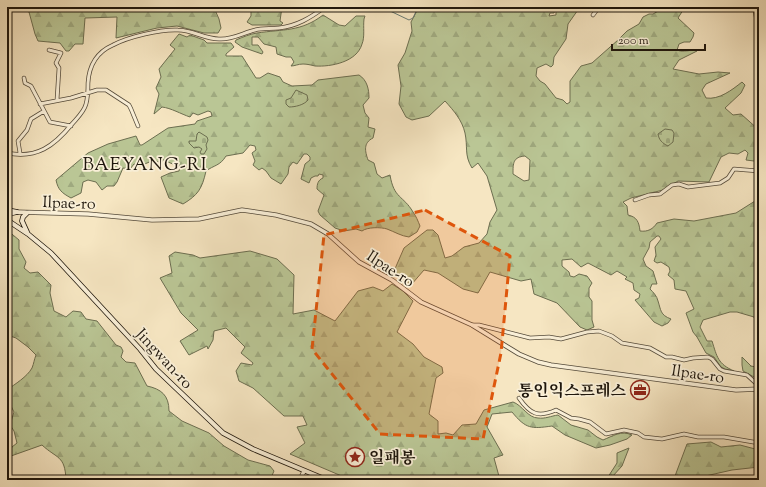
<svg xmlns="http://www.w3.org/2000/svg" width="766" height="487" font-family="'Sorts Mill Goudy','Noto Serif KR',serif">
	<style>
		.forest { fill: url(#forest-firs); stroke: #6c6e50; fill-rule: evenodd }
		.cemetery { fill: url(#cemetery-stones); stroke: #6c6e50 }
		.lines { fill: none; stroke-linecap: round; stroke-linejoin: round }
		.stream { stroke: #6a7b73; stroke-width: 1 }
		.minor-casing { stroke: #544a3a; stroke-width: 4.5 }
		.tertiary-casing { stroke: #544a3a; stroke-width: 5 }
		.secondary-casing { stroke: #1e160c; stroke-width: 5.5 }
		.minor { stroke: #f9efd7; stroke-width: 3 }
		.tertiary { stroke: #f9efd7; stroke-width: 3.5 }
		.secondary { stroke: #f9efd7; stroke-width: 4 }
		.marked { fill: #de560c; fill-opacity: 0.2; stroke: #de560c; stroke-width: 3; stroke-dasharray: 8 5; stroke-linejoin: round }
		.labels { text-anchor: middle; stroke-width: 3.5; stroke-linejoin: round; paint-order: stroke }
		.street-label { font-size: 16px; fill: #1e160c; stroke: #f9efd7 }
		.poi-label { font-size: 16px; font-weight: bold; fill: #1e160c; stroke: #f9efd7; text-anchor: end }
		.quarter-label { font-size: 18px; letter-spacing: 1px; fill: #1e160c; stroke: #f9efd7 }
	</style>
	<defs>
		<pattern id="forest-firs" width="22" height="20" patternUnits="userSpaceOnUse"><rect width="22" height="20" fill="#bac695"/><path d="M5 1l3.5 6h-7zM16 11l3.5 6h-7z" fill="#9fa97f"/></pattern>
		<pattern id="cemetery-stones" width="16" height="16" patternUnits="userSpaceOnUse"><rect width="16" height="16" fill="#bac695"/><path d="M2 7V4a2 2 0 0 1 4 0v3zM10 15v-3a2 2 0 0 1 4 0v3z" fill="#9fa97f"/></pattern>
	</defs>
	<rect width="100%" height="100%" fill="#f6e6c2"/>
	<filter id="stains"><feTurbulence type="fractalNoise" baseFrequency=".005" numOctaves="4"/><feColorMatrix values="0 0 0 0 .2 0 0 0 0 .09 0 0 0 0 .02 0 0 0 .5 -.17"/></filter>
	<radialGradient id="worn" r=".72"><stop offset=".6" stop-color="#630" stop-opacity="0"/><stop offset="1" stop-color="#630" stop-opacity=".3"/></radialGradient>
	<path class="forest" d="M21,7H217L215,10L219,19L221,28L218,33H204L177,26L157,28L116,38L117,17L85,18L83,44H75L69,51H66L60,43L38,41L35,34L29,12Z
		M234,7H282L280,21L283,23L281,25H252L247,22L251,16V11C246,7 239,10 234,7Z
		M419,7H487L486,9L491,10L493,7H556L554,13H550L549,16L556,15V11L562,7H580L568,24L566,39L554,57L553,65L551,67L546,64L537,68L536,76L540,81L545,84L556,98L563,100L567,104L570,102V81L581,66L592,63L618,40L627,31L639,24L643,17L649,14H653L660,10V7H685L678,18L694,33L693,37L690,42H684L679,44L677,50C684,53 690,49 697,51L679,60L673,69L699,74L718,72L730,73L706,84L702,90L706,98C719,100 732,90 742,82L745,85L741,93L725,108L733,115L741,114L759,130V165L754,161L746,160L748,153L745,150L738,154L729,153L721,157L709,182L678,181L663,190L631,198L623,202L627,206L628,215C637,217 639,222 640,231C648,232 653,229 657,223L674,219L694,221L736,213L755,201L759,200V324L756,323L754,317L737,312H730L703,320L700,327L707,341H712C717,357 718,364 734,371L725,369L721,367L714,357L706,353L697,337L693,332L686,313L694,309L686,291L675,289L674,280L668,275L670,271L669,267L661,262L657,263L654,261L656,255L655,247L661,239L659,236H657L650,242L649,248L643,259L646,266L653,271L657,284H652L650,289C653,292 657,296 658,301C661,310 660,315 671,319L668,323L662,326L654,322L635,300L639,298L640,294L634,290L633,283L625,279L627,277L617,271L611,275L588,263L581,267L572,259L562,260V266L569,272L570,276L574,277L579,274L587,276L592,283L589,288V297L592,301V320L594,327L587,330L580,327L557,303L534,294L531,279L521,281L490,272L478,293L463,289L438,273L424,270L411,285L394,271L404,248L427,230H433L438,235L445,258L452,256L464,247L479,243L487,234L490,222L497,210L487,176L478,163L472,168C464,155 468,147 465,133C462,120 454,111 445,101L429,116L412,120L406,117L399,104L401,86L398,65L405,53L412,31L411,22ZM525,156L530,160L529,180L524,181L513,174C513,163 513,157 525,156Z
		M323,15L339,25L345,26L356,16H365L364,19C363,27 365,37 362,44C357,62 331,67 315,66C311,65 307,64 303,64C298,64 295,66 291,66L294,62L291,57H286L277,54L276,47L264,44L258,37H252V45H258L263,52L262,54L242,47L235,42L236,40C243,37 250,34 257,33C283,29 301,32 323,15Z
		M179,34L187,37L190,35L204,40L207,43H231L234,47L226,54V56H242L256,78H260L268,73L280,77L283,82L292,86L312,85L318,80L359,75C367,80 369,89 369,98L363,105L365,113L369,118L368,127L375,129L373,138C363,143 365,151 368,160L374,163L377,174L382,178L390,175C394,199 403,195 413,212C416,216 418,221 420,226L417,232L409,237C401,236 395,232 387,229C381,227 367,227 362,231L356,229L344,231L335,228L320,215L318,211L324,195L317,189C317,184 318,180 323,178V175L319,174L318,176H315L311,178L309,183L301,179L305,164L310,160V157L307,154H304L297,164L293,162L289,167L288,174L281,184L271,178L266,171L262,168L259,170L253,165L255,161L252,153L256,150L255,146L250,145L243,153L226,156C220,166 214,165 206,171C202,189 198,195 183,204L169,198L161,177L170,173L179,171L180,167L168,162L166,160H163L161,163L154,160L140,166L134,164L130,169L123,168L117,182L114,186H107L102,190L96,182L88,180L83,182L81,193L71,198C62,193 58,190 56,180L88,153L108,144L136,136L140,145H142L168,128L195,124L197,121L212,116L211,112L208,111L198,115L193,113L190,117C181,114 171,108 162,107L154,114L159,94L156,88L161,77L159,69L175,49L170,45Z
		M7,230L19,240V249L26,262L24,268L30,273L38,272L51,285L50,293L54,311L66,317L73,311L81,312L86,319L97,321L116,345L121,347L123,351L121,357L126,362L135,363L147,386C161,389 169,395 169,411L182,421L209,433L224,446L248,460L270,466L274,471L270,480H66C65,455 57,459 42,445L11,456L8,453L12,447L17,443L14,431L10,425L14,412L7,398V390C15,384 27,377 32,368C34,363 34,360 36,355L28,347L16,338L7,335Z
		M250,251L277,259L294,275L293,314L314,310L335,321L358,291L373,287L383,291L392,284L403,291L413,301L397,332L413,344L424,357L442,367L443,373L436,378L429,414L438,421V434L446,433L453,435L462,425L476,424L484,410L513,402C522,405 528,418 538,418C545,419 551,416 558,415L571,425L588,430L597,437L603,440C613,436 621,430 632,435L627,439L610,445L596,448L565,435L552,426C531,429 526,429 512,412L492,414L487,427L503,455L494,458L500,480H351L290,454L305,443L297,427L307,425L303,416H284L253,388L239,381L236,371L241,363L252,365L253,363L241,353L245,347L226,328L214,331L213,340L208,349L207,346L189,355L180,341L198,330L181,313L160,278L172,273L169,256L175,252L193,255L200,258Z
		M759,345V383L754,377L743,371L742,365V357L751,366L756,367L757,364L755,362V359Z
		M711,442L721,447L740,445L759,450V467L732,470L701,477H692L685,480H661L675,476L687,444Z
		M629,448L622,466L612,477L617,480H606L617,463V453Z"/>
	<path class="cemetery" d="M296,90L307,95L308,100C304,105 295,107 289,107L286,104V100L291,98Z
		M665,129L672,130L674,133L673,142L668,146C662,143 659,140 658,134Z
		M199,132L207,137L208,140L206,145L207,149L204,154H201L200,152L202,149L199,147L194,148L189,143V141H196L197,134Z"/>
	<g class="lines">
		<path class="stream" d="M379,10H388L409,20L413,18L418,7"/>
		<defs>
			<path id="minor" d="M593,15L599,7
				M759,35L755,10L759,7
				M49,50L61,53L56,63L59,68L57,100
				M24,78L25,83L31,86L50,122L71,126
				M40,104L71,98L97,90H106L129,105L131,109L138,126
				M7,153C37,159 54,146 72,124C77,118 84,112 86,104C88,97 88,90 88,83C89,66 97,52 113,45C128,37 161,29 178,30C192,30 205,39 219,39C232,40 243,33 255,30C262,28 271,29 279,28C297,26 310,18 325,7
				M20,153L18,141L27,130L31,119L44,111
				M635,200L649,195L660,194L672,185L679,184L688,187L720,183L728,178L734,169L759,171
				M472,325H479L530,338L549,337L561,339L587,332L599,331L612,336L622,343L650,348L666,357H672L684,360L693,358L708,357L712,359L720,369L724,371L747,375L759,386
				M519,398C530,414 538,418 556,410L571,418L579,419L590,422L606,434L624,430L638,433L644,437L662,439L684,434L698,437H724L759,443"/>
			<path id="tertiary" d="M7,215L17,212L88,214L152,220L199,219L242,210L276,215L311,224L328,234L359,262L392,280L421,302L472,325L519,354L538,362L551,365L736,390L759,389
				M300,480L304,471"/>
			<path id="secondary" d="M7,210L17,212
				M27,213L23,217L22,221L27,232
				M7,220L28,234L51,253L140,349L156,369L223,433L253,449L327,480"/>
		</defs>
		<use href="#minor" class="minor-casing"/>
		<use href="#tertiary" class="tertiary-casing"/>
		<use href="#secondary" class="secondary-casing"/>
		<use href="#minor" class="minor"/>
		<use href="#tertiary" class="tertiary"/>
		<use href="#secondary" class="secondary"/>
	</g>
	<path class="marked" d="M425,210L510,256L501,353L483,439L380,434L312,349L324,235Z"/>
	<defs>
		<symbol id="office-ring" viewBox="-11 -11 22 22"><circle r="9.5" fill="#f9efd7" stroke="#8f2418" stroke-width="1.5"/><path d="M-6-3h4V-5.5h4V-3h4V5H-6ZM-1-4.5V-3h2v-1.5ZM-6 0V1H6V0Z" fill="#8f2418"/></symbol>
		<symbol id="sight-ring" viewBox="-11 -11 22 22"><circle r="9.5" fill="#f9efd7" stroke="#8f2418" stroke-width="1.5"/><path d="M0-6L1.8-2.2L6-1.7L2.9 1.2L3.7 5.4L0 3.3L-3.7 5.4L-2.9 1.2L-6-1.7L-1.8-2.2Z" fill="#8f2418"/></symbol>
	</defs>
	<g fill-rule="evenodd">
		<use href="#office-ring" x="629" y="379" width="22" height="22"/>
		<use href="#sight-ring" x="344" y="446" width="22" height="22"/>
	</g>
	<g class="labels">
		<g class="street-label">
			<text transform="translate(69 202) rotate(2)" y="6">Ilpae-ro</text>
			<text transform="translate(391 268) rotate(33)" y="6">Ilpae-ro</text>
			<text transform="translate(165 358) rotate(47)" y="6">Jingwan-ro</text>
			<text transform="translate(698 373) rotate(8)" y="6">Ilpae-ro</text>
		</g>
		<g class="poi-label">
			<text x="626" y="396">통인익스프레스</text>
			<text x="369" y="463" text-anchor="start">일패봉</text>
		</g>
		<g class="quarter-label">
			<text x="145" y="170">BAEYANG-RI</text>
		</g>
	</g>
	<rect width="766" height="487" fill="none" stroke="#f6e6c2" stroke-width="24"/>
	<rect x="8" y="8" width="750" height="471" fill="none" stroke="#1e160c" stroke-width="2"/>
	<rect x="12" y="12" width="742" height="463" fill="none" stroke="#1e160c"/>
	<path d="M612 44v6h93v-6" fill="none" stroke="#1e160c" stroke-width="2"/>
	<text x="618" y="44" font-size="12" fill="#1e160c" stroke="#f9efd7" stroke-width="3" paint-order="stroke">200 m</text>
	<rect width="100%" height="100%" filter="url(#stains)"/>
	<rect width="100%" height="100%" fill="url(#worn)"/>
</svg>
